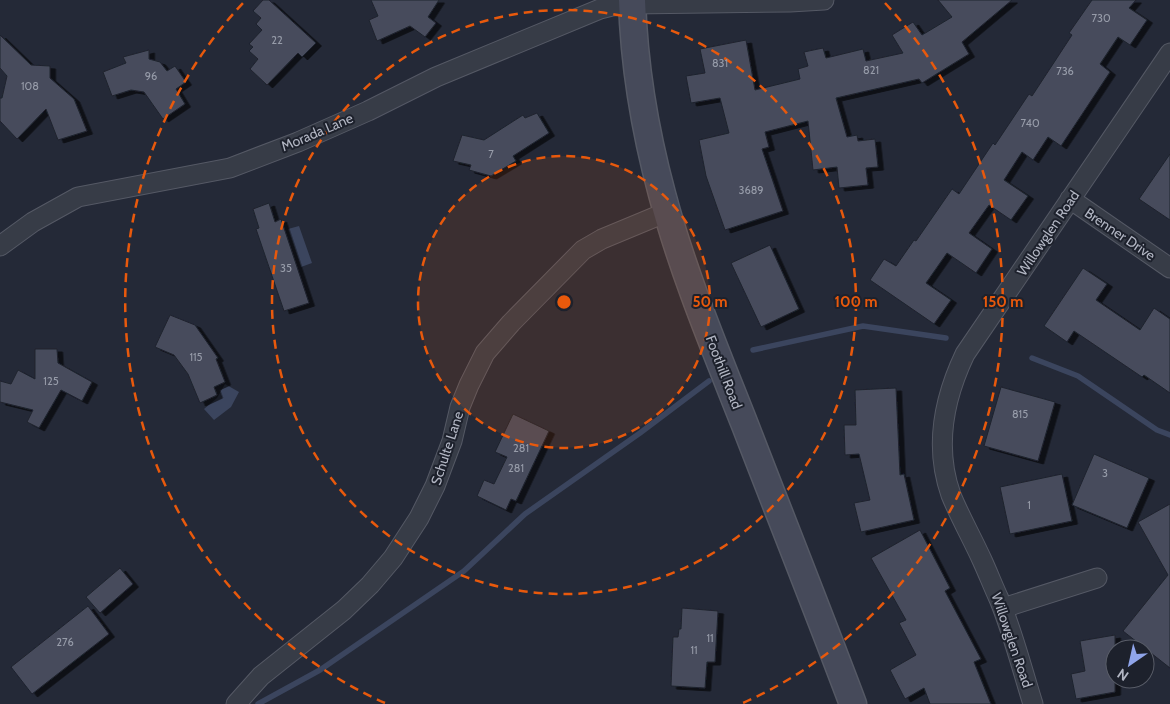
<svg xmlns="http://www.w3.org/2000/svg" width="1170" height="704" font-family="Cabin,sans-serif">
	<style>
		.water { fill: #3b455e }
		.lines { fill: none; stroke-linecap: round; stroke-linejoin: round }
		.stream { stroke: #3b455e; stroke-width: 5.5 }
		.building { fill: #464c5b; stroke: #1f232e; filter: url(#shadow) }
		.street-casing { stroke: #555965; stroke-width: 21 }
		.secondary-casing { stroke: #555965; stroke-width: 29 }
		.street { stroke: #373c47; stroke-width: 19 }
		.secondary { stroke: #464a5a; stroke-width: 26 }
		.ring { fill: none; stroke: #e8590c; stroke-width: 2.5; stroke-dasharray: 9 6 }
		.labels { text-anchor: middle; stroke-width: 4; stroke-linejoin: round; paint-order: stroke }
		.number-label { font-size: 11px; fill: #979ca9 }
		.street-label { font-size: 14px; fill: #b2b6c3; stroke: #1d212c }
		.centre { fill: #e8590c; stroke: #1d212c; stroke-width: 2.5 }
		.ring-label { font-size: 15px; text-anchor: middle; font-weight: bold; fill: #e8590c; stroke: #1d212c; stroke-width: 4; stroke-linejoin: round; paint-order: stroke }
	</style>
	<defs>
		<filter id="shadow"><feDropShadow dx="5.5" dy="3" stdDeviation="0" flood-color="#0009"/></filter>
	</defs>
	<rect width="100%" height="100%" fill="#242937"/>
	<path class="water" d="M299,226L312,263L301,267L288,229Z
		M225,384L239,392L231,407L214,420L204,409L217,398Z"/>
	<g class="lines">
		<path class="stream" d="M753,350L863,326L946,338
			M1032,358L1078,376L1157,430L1170,435
			M258,704L320,670L464,571L525,514L640,433L709,381"/>
	</g>
	<path class="building" d="M263,0H269L316,43L302,57L298,53L267,85L250,69L258,59L249,51L253,47L249,44L262,30L256,24L261,18L253,11Z
		M371,0H439L428,17L436,23L425,37L410,26L377,41L369,20L378,16Z
		M938,0H1012L962,42L969,54L922,83L919,79L836,98L847,137L857,135L858,141L875,139L878,167L866,168L868,185L839,188L837,167L813,170L808,121L765,132L769,147L762,149L783,211L725,230L706,176L699,140L729,133L720,98L691,103L686,76L705,73L700,49L746,40L755,90L800,79L798,69L808,66L804,52L823,48L826,58L863,49L866,61L903,53L892,35L913,22L922,35L952,17Z
		M1092,0H1136L1129,8L1147,20L1130,45L1118,37L1100,64L1110,72L1061,146L1048,137L1033,160L1022,152L1004,180L1028,196L1011,220L989,205L969,233L992,249L976,273L947,253L926,283L951,300L934,324L870,280L884,259L896,266L914,240L916,241L952,189L959,194L993,143L995,145L1029,94L1032,96L1072,35L1069,33Z
		M0,35L31,65L50,66V78L74,99L87,131L58,140L46,109L17,139L0,121V98H2L7,76L0,68Z
		M149,50V59L160,62L167,71L175,66L186,82L176,89L185,104L163,119L144,92L131,90L112,96L103,72L126,63L123,57Z
		M537,113L549,133L513,156L516,161L491,176L469,170L471,165L453,161L462,135L484,140L523,115L525,118Z
		M1170,154V220L1139,199Z
		M269,203L275,222L281,219L309,303L284,311L256,229L259,228L253,209Z
		M770,245L799,309L761,327L731,263Z
		M1083,268L1107,284L1096,300L1140,330L1154,308L1170,319V393L1144,375L1142,377L1074,331L1067,342L1044,326Z
		M170,315L195,325L218,358L216,359L225,382L214,387L217,395L200,403L188,374L174,355L155,347Z
		M35,349H57L58,363L92,382L82,401L61,390L39,428L27,422L33,410L0,402V381L11,384L18,370L35,379Z
		M1001,387L1055,402L1038,461L984,446Z
		M896,388L900,475L904,474L914,520L861,532L854,503L870,500L859,454L845,455L844,425H856L855,390Z
		M513,414L549,431L516,501L511,499L506,510L477,496L484,480L494,484L507,457L495,452Z
		M1094,454L1149,478L1127,528L1072,505Z
		M1062,474L1072,521L1010,534L1000,487Z
		M1170,504V668L1123,631L1168,575L1138,522Z
		M920,530L950,588L945,591L981,659L974,662L991,704H930L924,688L905,699L890,670L916,655L899,623L906,620L871,558Z
		M120,568L133,584L100,613L86,597Z
		M88,606L109,634L32,694L11,667Z
		M682,608L718,611L715,662H707L705,688L671,686L673,637H678L679,629H681Z
		M1115,635V692L1076,699L1071,674L1085,671L1080,641Z"/>
	<g class="lines">
		<defs>
			<path id="street" d="M1070,199L1170,268
				M0,246L33,222L78,197L230,168L298,142L368,111L436,77L600,9L612,6L632,4L790,2L824,0
				M1003,608L1097,578
				M236,704L261,676L344,610L370,585L393,558L419,518L435,486L452,441L460,407L469,385L485,353L511,323L583,250L602,239L667,212
				M1033,704C1022,669 1013,633 999,599C993,586 988,573 982,560C972,538 960,517 951,495C934,447 944,398 965,354L1170,53"/>
			<path id="secondary" d="M632,0C634,65 645,131 662,194C683,273 715,349 745,425C781,518 818,611 853,704"/>
		</defs>
		<use href="#street" class="street-casing"/>
		<use href="#secondary" class="secondary-casing"/>
		<use href="#street" class="street"/>
		<use href="#secondary" class="secondary"/>
	</g>
	<circle cx="564" cy="302" r="146" fill="#e8590c" fill-opacity=".12"/>
	<g class="ring">
		<circle cx="564" cy="302" r="146"/>
		<circle cx="564" cy="302" r="292"/>
		<path d="M385 703A439 439 0 0 1 243 3M885 3A439 439 0 0 1 743 703"/>
	</g>
	<g class="labels">
		<g class="number-label">
			<text x="1101" y="22">730</text>
			<text x="277" y="44">22</text>
			<text x="720" y="67">831</text>
			<text x="871" y="74">821</text>
			<text x="1065" y="75">736</text>
			<text x="151" y="80">96</text>
			<text x="30" y="90">108</text>
			<text x="1030" y="127">740</text>
			<text x="491" y="158">7</text>
			<text x="751" y="194">3689</text>
			<text x="286" y="272">35</text>
			<text x="196" y="361">115</text>
			<text x="51" y="385">125</text>
			<text x="1020" y="418">815</text>
			<text x="521" y="452">281</text>
			<text x="516" y="472">281</text>
			<text x="1105" y="477">3</text>
			<text x="1029" y="509">1</text>
			<text x="710" y="642">11</text>
			<text x="65" y="646">276</text>
			<text x="694" y="654">11</text>
		</g>
		<g class="street-label">
			<text transform="translate(317 132) rotate(-23)" y="5">Morada Lane</text>
			<text transform="translate(1048 233) rotate(-56)" y="5">Willowglen Road</text>
			<text transform="translate(1120 234) rotate(34)" y="5">Brenner Drive</text>
			<text transform="translate(724 372) rotate(69)" y="5">Foothill Road</text>
			<text transform="translate(447 448) rotate(-72)" y="5">Schulte Lane</text>
			<text transform="translate(1012 640) rotate(71)" y="5">Willowglen Road</text>
		</g>
	</g>
	<circle cx="564" cy="302" r="8" class="centre"/>
	<g class="ring-label">
		<text x="710" y="307">50 m</text>
		<text x="856" y="307">100 m</text>
		<text x="1003" y="307">150 m</text>
	</g>
	<g transform="translate(1130 664) rotate(214)"><circle r="24" fill="#1d212c" stroke="#595d68"/>
	<path d="M0-4L9 19L0 12L-9 19Z" fill="#90a5ea"/>
	<text y="-8" font-size="14" font-weight="bold" text-anchor="middle" fill="#b2b6c3">N</text>
	</g>
</svg>
